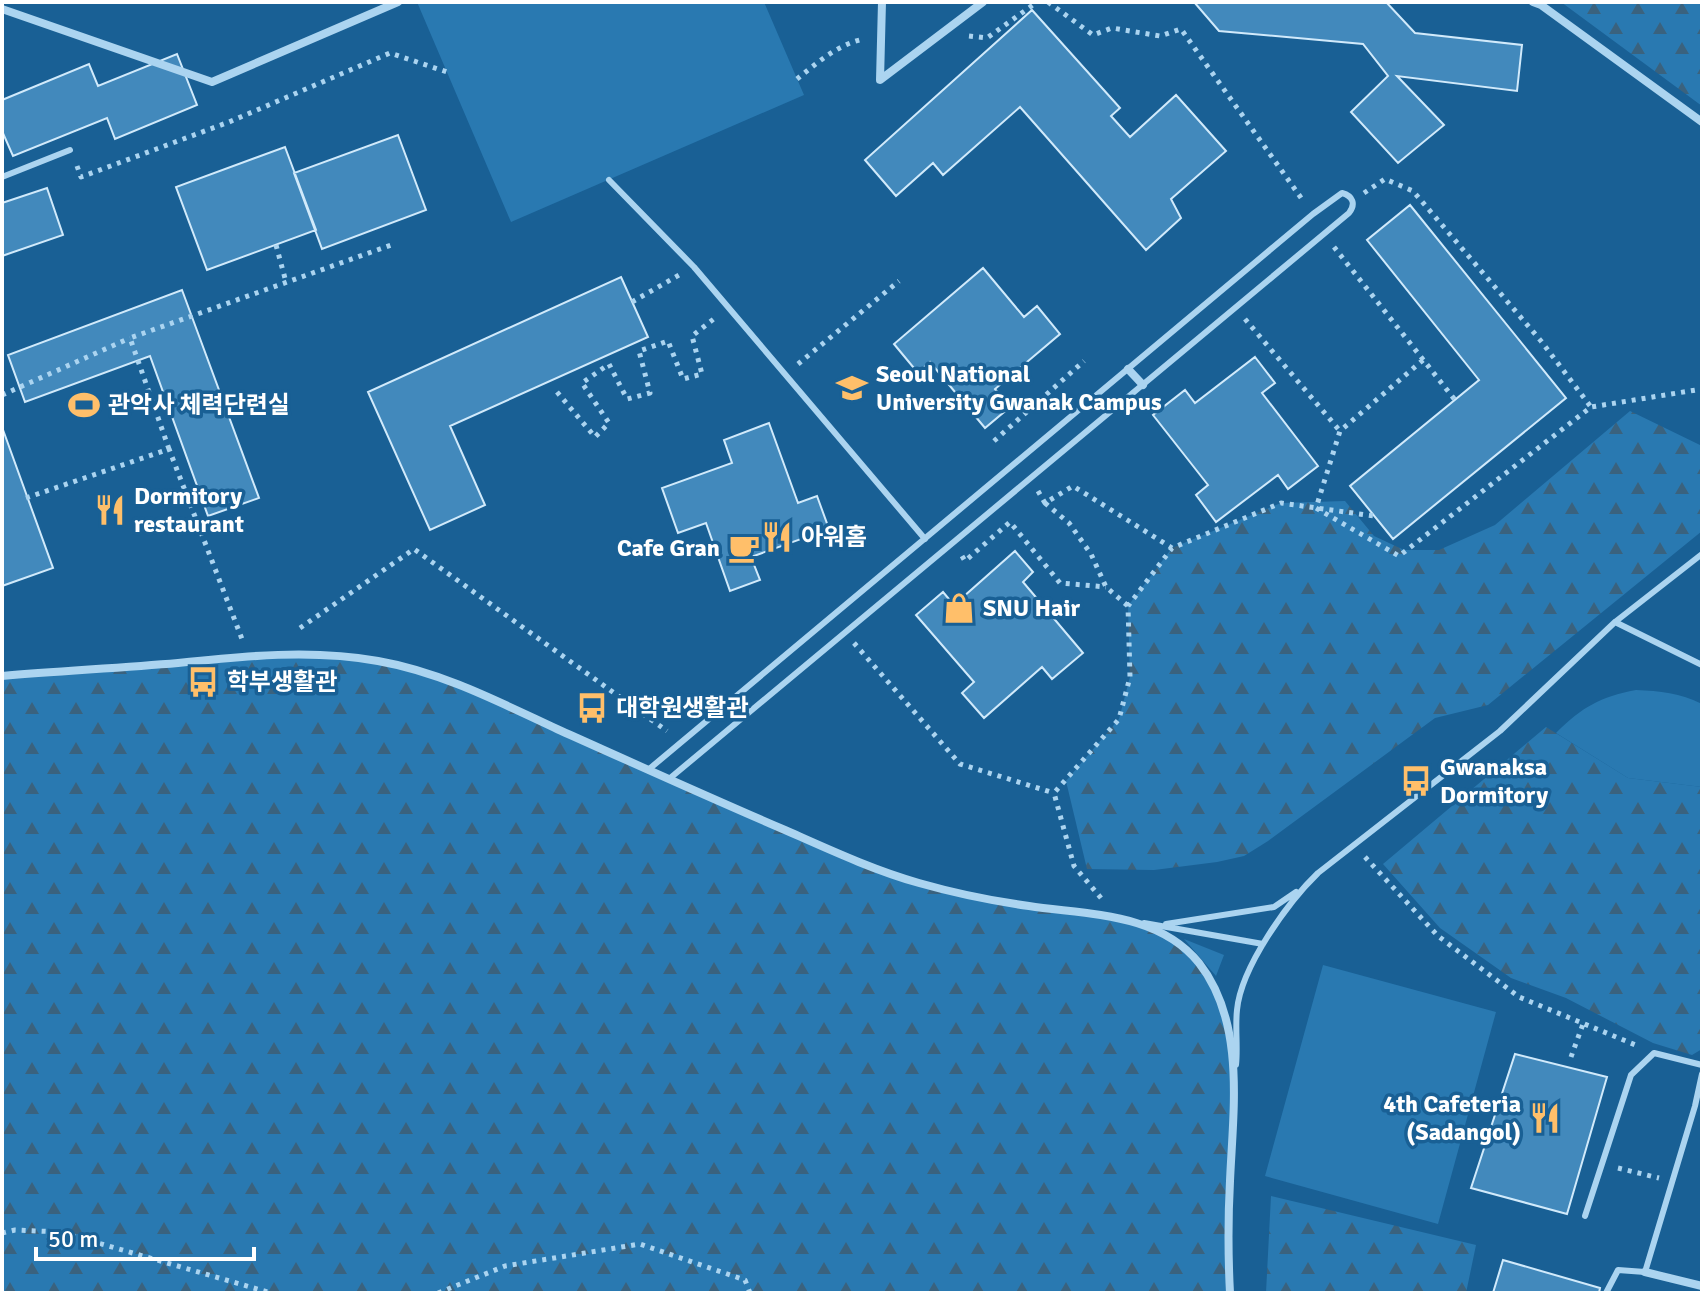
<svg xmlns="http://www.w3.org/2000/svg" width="1704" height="1295" font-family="Signika,'Noto Sans KR',sans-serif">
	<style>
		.grass { fill: #2979b1 }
		.forest { fill: url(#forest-firs) }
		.building { fill: #4289bc; stroke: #d1eafb; stroke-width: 2 }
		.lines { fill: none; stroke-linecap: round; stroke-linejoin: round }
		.path { stroke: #abd4f0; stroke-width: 5; stroke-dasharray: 4 6; stroke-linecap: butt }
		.lane { stroke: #abd4f0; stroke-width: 6 }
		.street { stroke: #abd4f0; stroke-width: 8 }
		.labels { text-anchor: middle; stroke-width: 7; stroke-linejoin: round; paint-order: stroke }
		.poi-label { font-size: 24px; font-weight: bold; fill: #fff; stroke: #196095; text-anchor: start }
	</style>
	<defs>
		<pattern id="forest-firs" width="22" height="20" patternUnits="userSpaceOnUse" patternTransform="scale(2)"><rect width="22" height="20" fill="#2979b1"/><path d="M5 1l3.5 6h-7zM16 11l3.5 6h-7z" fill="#3a627e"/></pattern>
	</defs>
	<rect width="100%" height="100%" fill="#196095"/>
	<path class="grass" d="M417,2H764L804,95L511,222Z
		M1636,690C1660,691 1680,693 1702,704V787L1628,778L1556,733C1582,707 1600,697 1636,690Z
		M1184,939L1224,955L1216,976Z
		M1323,965L1496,1012L1438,1224L1265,1176Z"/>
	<path class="forest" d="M1561,2H1702V106Z
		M1630,411L1702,446V531L1488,705L1435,718L1268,841L1244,856L1217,862L1154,870L1087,869L1066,781L1119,719L1130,677L1128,606L1172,548L1281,503L1345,501L1374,536L1404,550H1439L1495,525Z
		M249,655L378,661L459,684L702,795L917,883L1024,906L1133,921L1185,949L1218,998L1230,1044V1293H2V676Z
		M1546,727L1628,778L1702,787V1049L1692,1055L1653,1043L1566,998L1511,978L1440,928L1383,864Z
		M1271,1196L1476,1245L1466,1293H1266Z"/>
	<path class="building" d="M1194,2L1387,3L1415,33L1522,45L1517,91L1397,76L1444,125L1398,163L1351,112L1388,76L1363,44L1219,31Z
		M1032,10L1120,108L1111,116L1130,137L1176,95L1226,151L1171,199L1181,218L1146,250L1020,107L943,175L933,163L896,196L865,160Z
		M177,54L197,105L115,139L107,118L13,156L2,131V100L89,64L98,86Z
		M398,135L426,210L322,249L294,173Z
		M285,147L316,230L207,270L176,187Z
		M47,188L63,235L2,256V203Z
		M1410,205L1566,398L1393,539L1350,486L1479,380L1367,240Z
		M983,268L1024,317L1037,306L1060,334L995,389L1010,407L985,428L930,362L918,373L894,344Z
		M621,277L648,337L450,426L485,505L430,530L368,392Z
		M182,290L259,498L208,516L150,356L25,402L8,355Z
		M1255,357L1275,383L1262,393L1318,466L1288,489L1278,475L1216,522L1196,495L1208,485L1153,415L1185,390L1195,403Z
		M769,423L798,503L817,496L829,529L751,557L760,580L730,591L706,523L678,533L662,488L732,463L724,440Z
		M2,427L53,568L2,586Z
		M1015,551L1033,572L1023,582L1083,653L1052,679L1042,667L984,718L962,693L974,682L916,615L943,592L954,605Z
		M1515,1054L1607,1077L1567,1214L1471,1188Z
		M1503,1260L1600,1288L1599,1293H1493Z"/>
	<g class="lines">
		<path class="path" d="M1048,2L1093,35L1112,28L1160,36L1181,29L1304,202
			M969,36L987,38L1037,2
			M797,79C817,63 838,44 864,39
			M77,166L81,177L229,122L390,53L447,72
			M1364,193L1385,179L1413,191L1541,341L1591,407
			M276,245L286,282
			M1334,247L1455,400
			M632,302L679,275
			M1245,319L1340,431
			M1423,360L1340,431L1316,508L1399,556L1591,407L1702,389
			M798,364L899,281
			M557,392L595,437L609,423L582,383L609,364L627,399L650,393L639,351L668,341L683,379L702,374L692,336L715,318
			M2,395L130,338
			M994,441L1084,361
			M169,449L130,338L394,244
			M1038,491L1045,503L1073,486L1172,548
			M26,498L169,449L242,639
			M1045,503L1069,523L1091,554L1106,587L1128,606
			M962,556L965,561L1010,522L1060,583L1106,587
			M300,628L414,549L667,731
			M854,643L960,764L1054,793
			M1365,857L1438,936L1519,997L1638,1046
			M1101,898L1074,866L1054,793L1119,719L1130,677L1128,606L1172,548L1281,503L1374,516
			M1571,1057L1583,1024
			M1618,1168L1659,1178
			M2,1233L15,1230L60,1232L271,1293
			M438,1293L505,1266L640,1244L745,1280L750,1293"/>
		<path class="lane" d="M2,177L70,150
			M609,180L694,267L925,539
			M1615,622L1702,665
			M648,770L1313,214L1342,193C1353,196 1356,204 1349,213L669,779
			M1144,923L1263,944
			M1166,924L1274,907L1296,892
			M1236,1065C1238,1047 1235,1028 1237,1010C1241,967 1288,902 1318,873L1500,731L1615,622L1702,554
			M1585,1216L1631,1075L1654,1053L1702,1065
			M1606,1293L1618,1270L1645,1272L1695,1106L1702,1074"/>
		<path class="street" d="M882,2L880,80L983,2
			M1533,2L1541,5L1702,122
			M2,9L212,82L398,2
			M1128,369L1143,385
			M2,676C61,671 120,668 178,663C244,656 312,649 378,661C441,672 499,702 557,729C633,763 708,797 785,830C828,849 873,870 919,883C954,893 993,901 1029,906C1087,915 1158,912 1199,963C1246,1023 1233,1110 1230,1181C1228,1218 1228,1255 1230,1293
			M1645,1272L1702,1286"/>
	</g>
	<defs>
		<symbol id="university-bare" viewBox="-9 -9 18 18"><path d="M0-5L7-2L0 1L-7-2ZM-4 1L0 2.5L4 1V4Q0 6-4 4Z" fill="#ffbf6a" stroke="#196095" stroke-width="2.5" paint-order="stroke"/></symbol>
		<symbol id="stadium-bare" viewBox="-9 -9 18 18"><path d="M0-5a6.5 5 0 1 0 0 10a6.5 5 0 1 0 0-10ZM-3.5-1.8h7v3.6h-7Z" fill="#ffbf6a" stroke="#196095" stroke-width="2.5" paint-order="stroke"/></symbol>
		<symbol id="restaurant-bare" viewBox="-9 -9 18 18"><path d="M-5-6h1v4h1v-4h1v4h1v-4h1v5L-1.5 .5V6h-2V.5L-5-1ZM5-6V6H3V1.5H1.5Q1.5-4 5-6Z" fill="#ffbf6a" stroke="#196095" stroke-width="2.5" paint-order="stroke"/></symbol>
		<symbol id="cafe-bare" viewBox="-9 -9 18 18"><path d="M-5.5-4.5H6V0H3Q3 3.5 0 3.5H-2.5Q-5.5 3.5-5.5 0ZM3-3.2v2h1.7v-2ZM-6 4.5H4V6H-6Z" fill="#ffbf6a" stroke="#196095" stroke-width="2.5" paint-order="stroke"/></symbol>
		<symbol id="shop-bare" viewBox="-9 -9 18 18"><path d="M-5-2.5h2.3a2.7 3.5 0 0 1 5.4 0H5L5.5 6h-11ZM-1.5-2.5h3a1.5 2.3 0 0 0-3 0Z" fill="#ffbf6a" stroke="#196095" stroke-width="2.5" paint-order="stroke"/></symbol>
		<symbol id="bus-bare" viewBox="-9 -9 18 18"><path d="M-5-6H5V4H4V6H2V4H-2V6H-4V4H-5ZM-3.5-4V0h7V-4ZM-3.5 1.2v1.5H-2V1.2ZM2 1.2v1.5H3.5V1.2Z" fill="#ffbf6a" stroke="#196095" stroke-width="2.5" paint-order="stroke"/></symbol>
	</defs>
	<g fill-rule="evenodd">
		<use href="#university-bare" x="830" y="366" width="44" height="44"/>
		<use href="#stadium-bare" x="62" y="383" width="44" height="44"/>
		<use href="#restaurant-bare" x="88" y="488" width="44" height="44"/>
		<use href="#restaurant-bare" x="755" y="515" width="44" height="44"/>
		<use href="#cafe-bare" x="722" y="526" width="44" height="44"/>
		<use href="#shop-bare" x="937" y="586" width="44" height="44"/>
		<use href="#bus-bare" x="181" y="660" width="44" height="44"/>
		<use href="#bus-bare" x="570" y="686" width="44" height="44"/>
		<use href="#bus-bare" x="1394" y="759" width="44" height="44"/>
		<use href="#restaurant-bare" x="1523" y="1096" width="44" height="44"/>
	</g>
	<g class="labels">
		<g class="poi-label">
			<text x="876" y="382">Seoul National<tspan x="876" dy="28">University Gwanak Campus</tspan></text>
			<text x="108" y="413">관악사 체력단련실</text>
			<text x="134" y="504">Dormitory<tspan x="134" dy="28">restaurant</tspan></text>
			<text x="801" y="545">아워홈</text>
			<text x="720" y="556" text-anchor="end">Cafe Gran</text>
			<text x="983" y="616">SNU Hair</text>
			<text x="227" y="690">학부생활관</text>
			<text x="616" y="716">대학원생활관</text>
			<text x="1440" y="775">Gwanaksa<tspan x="1440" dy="28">Dormitory</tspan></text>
			<text x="1521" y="1112" text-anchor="end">4th Cafeteria<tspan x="1521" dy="28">(Sadangol)</tspan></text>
		</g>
	</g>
	<rect width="1704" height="1295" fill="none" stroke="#ffffff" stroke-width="8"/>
	<path d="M36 1247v12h218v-12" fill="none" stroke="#ffffff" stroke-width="4"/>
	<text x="48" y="1247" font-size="24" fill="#ffffff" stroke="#196095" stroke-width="6" paint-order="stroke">50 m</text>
</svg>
